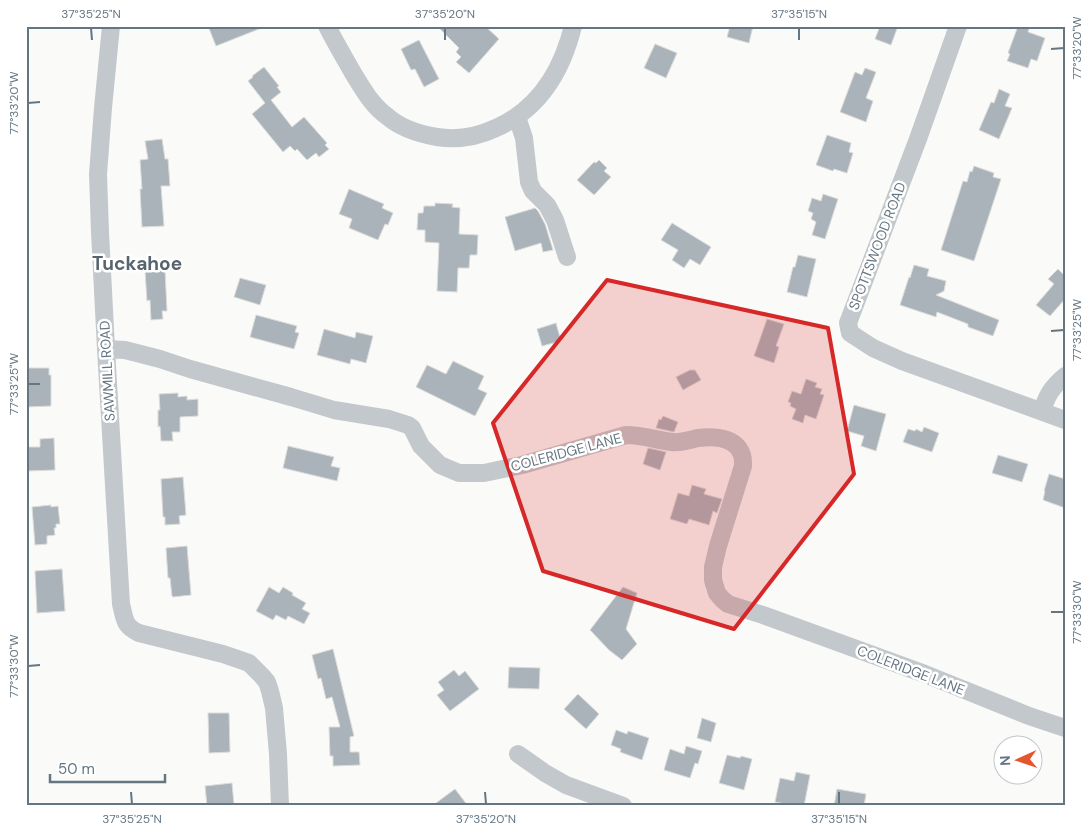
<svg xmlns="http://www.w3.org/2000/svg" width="1091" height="832" font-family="'DM Sans',sans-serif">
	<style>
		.building { fill: #aab3b9; stroke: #dcdcda }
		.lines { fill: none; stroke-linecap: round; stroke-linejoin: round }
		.minor { stroke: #c3c8cc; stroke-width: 18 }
		.marked { fill: #d62828; fill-opacity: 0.2; stroke: #d62828; stroke-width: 4; stroke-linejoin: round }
		.ticks { fill: none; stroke: #657683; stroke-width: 2 }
		.labels { text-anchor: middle; stroke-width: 5; stroke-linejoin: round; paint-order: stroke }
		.street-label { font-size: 14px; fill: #657683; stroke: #fff }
		.district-label { font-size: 19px; font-weight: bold; fill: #57646e; stroke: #fff }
		.neatline { fill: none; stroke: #657683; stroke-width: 2 }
		.ticks-label { font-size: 12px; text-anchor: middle; fill: #657683 }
	</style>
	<rect width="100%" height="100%" fill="#fafaf8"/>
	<path class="building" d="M208,26H264V27L216,46Z
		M437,26H485L499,39L469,73L456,62L461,57L456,52L459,48Z
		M730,26H753L749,43L727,37Z
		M880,26H898L891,45L875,39Z
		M1018,26H1030L1028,32L1045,38L1037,61L1031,59L1028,68L1007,61L1010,54L1008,53Z
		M419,40L439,79L424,87L415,69L411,70L401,49Z
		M655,44L677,53L666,78L644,68Z
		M264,67L279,86L277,87L281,92L271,100L292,127L304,117L327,143L325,145L329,149L319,157L316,153L307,160L297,149L295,151L290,146L283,152L252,114L265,103L248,81L253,77L252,76Z
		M865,68L876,72L866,98L873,101L866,122L840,112L855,72L862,75Z
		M999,89L1010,94L1005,106L1012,108L999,139L979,130L991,102L994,103Z
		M827,135L851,143L849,152L853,153L847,173L834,169L833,171L816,165Z
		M162,139L165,159H168L170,186H161L164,226L142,227L140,189H142L140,160L148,159L145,141Z
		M599,160L607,168L604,171L611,177L594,195L577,180L594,162L596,163Z
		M974,166L994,173L993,177L1001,179L974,261L941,250L963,181L967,182L970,171L972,172Z
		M349,189L384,204L382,208L393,213L388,225L385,224L378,240L349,228L352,219L339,214Z
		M823,194L838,199L825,239L812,235L816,222L811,219L813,213L808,211L812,198L821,201Z
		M435,203L453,204L452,207L460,208L459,234L478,235L477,255H470L469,268H458L457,292L437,291L439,243L425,242V230H417L418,213H423L424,206H435Z
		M535,208L538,211L545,224L553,250L543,252L541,243L515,251L505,217Z
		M672,223L711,247L700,265L690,259L684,268L672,260L678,250L661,240Z
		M798,255L816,259L807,297L787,292L793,267H795Z
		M914,265L929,269L927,276L946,281L944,291L936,295L999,320L993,336L968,327V324L937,312L936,317L900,305L909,277L910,278Z
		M1058,269L1063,274L1065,272V299L1050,316L1036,305L1054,284L1048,279Z
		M165,270L167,311H162L163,319L151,320L150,300L147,301L145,271Z
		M240,278L266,285L260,305L234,297Z
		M256,315L297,326L295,332L299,333L294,349L250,337Z
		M767,319L784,324L776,346L779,347L774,363L754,356Z
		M556,323L561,341L542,346L537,329Z
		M324,329L355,338L356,332L373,336L366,363L351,359L350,364L317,355Z
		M453,361L484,376L478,389L487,393L475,416L416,387L427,365L446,374Z
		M26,368H49V375H51V406L26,407Z
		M690,370H695L701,380L683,390L676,377Z
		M806,379L817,383L815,387L822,389L820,394L824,395L816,419L805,415L803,423L792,419L796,409L790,406L791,403L788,402L792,391L801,394Z
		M178,393V397L187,396V400L198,399V416L180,417V432H172L173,441H161L160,426L158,427V410H160L159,394Z
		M854,405L886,414L876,451L861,446L864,436L847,431Z
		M663,416L678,422L674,432L656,428L659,419L661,420Z
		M924,427L939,433L932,452L903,442L908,429L915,431L916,429L922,432Z
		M54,438L55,470L26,471V447H40V439Z
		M288,446L334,457L331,466L340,468L337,481L283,468Z
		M648,448L666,452L660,470L643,464Z
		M998,455L1028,464L1022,482L992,473Z
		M1049,474L1065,479V508L1043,500L1045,491H1044Z
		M183,477L186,515L179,516L180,524L165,525V517H163L161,479Z
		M692,485L706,489L704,494L722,499L717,513L713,511L709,525L689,519L687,524L670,519L678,493L689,496Z
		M51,505V507L58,506L60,524H56V528H54L55,535L47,536V544L35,545L32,507Z
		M187,546L191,595L173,597L172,596L170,578H168L166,548Z
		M62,569L65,611L37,613L35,571Z
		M269,587L279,593L283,587L293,593L292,595L306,603L302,609L310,613L304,624L288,616L286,620L276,615L273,620L256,611Z
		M623,587L637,593L626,629L637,644L622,660L609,650L590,630Z
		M333,649L354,736L350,737V752H359L360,765L333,766V756H330L329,727H340L332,697L326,699L321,678L318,679L312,655Z
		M509,667L540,668L539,689L508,688Z
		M454,670L459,676L465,671L479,689L450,711L437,695L444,690L438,682Z
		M578,694L599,714L586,729L564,709Z
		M208,713H229L230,752L209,753Z
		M702,718L716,723L711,742L697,738Z
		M616,730L627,734L628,731L649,738L642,760L620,752L621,749L611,745Z
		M686,746L702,751L698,764L695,763L690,778L664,770L670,749L684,754Z
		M727,755L740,758L741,756L752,759L744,790L719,783Z
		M796,772L810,775L804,806H796L775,802L780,778L794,781Z
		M232,783L234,805L207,806L205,786Z
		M455,789L468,806H432Z
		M837,789L866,794L864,806H834Z"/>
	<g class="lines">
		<path class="minor" d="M111,26L103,108L98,174L100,232L106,349L121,604C125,620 124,626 139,633L223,654L249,663L262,676L267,682L270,691L274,708L278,754L280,806
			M327,26C335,42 344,57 353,73C363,89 372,106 388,117C402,129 419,134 437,137C457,140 477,137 496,128C539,109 562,71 573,26
			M958,26L918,139L848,323L850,333L873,348L902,361L1065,420
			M517,117L524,138L529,182L533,191L547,205L555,220L567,257
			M106,349L125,350L160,359L190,369L291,397L334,410L389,419L408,425L412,428L421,446L440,465L459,473H484L522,465L626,435C643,435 656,440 672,442C681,443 689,440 698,438C714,436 736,437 742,455C743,458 743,463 743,466L718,546L713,567V580L717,593L722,599L728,604L763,615L925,674L1029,716L1065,728
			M1042,411C1047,395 1052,387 1065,376
			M518,754L545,773L566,785L623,806"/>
	</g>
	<path class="marked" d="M607,280L828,328L854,474L734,629L543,571L493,423Z"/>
	<path class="ticks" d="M91,28L92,40M445,28V40M799,28V40M1051,49L1064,48M28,103L40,102M1051,331L1064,330M28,384H40M1051,612H1064M28,666L40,665M131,792L132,804M485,792L486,804M839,792V804"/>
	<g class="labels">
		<g class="street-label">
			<text transform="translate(877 246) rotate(-69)" y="5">SPOTTSWOOD ROAD</text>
			<text transform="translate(107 371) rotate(-93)" y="5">SAWMILL ROAD</text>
			<text transform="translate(566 452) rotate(-15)" y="5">COLERIDGE LANE</text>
			<text transform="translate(911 670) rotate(21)" y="5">COLERIDGE LANE</text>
		</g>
		<g class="district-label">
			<text x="137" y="270">Tuckahoe</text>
		</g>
	</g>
	<rect width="1091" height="832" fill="none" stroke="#ffffff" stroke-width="55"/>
	<g transform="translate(1018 760) rotate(267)"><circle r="24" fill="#ffffff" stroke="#c1c8cd"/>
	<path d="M0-4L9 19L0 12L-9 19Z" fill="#e4572e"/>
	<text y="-8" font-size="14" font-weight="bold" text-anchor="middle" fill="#657683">N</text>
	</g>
	<path d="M50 774v8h115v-8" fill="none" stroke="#657683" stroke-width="2.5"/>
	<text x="58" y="774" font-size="15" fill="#657683" stroke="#ffffff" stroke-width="4" paint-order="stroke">50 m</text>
	<rect x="28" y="28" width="1036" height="776" class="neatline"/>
	<g class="ticks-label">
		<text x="91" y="18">37°35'25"N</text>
		<text x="445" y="18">37°35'20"N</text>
		<text x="799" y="18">37°35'15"N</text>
		<text transform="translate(1077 48) rotate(-90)" y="4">77°33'20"W</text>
		<text transform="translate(14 103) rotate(-90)" y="4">77°33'20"W</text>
		<text transform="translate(1077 330) rotate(-90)" y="4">77°33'25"W</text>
		<text transform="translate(14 384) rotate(-90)" y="4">77°33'25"W</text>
		<text transform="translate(1077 612) rotate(-90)" y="4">77°33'30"W</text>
		<text transform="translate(14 666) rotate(-90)" y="4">77°33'30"W</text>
		<text x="132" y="823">37°35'25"N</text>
		<text x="486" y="823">37°35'20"N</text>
		<text x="839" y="823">37°35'15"N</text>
	</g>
</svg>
